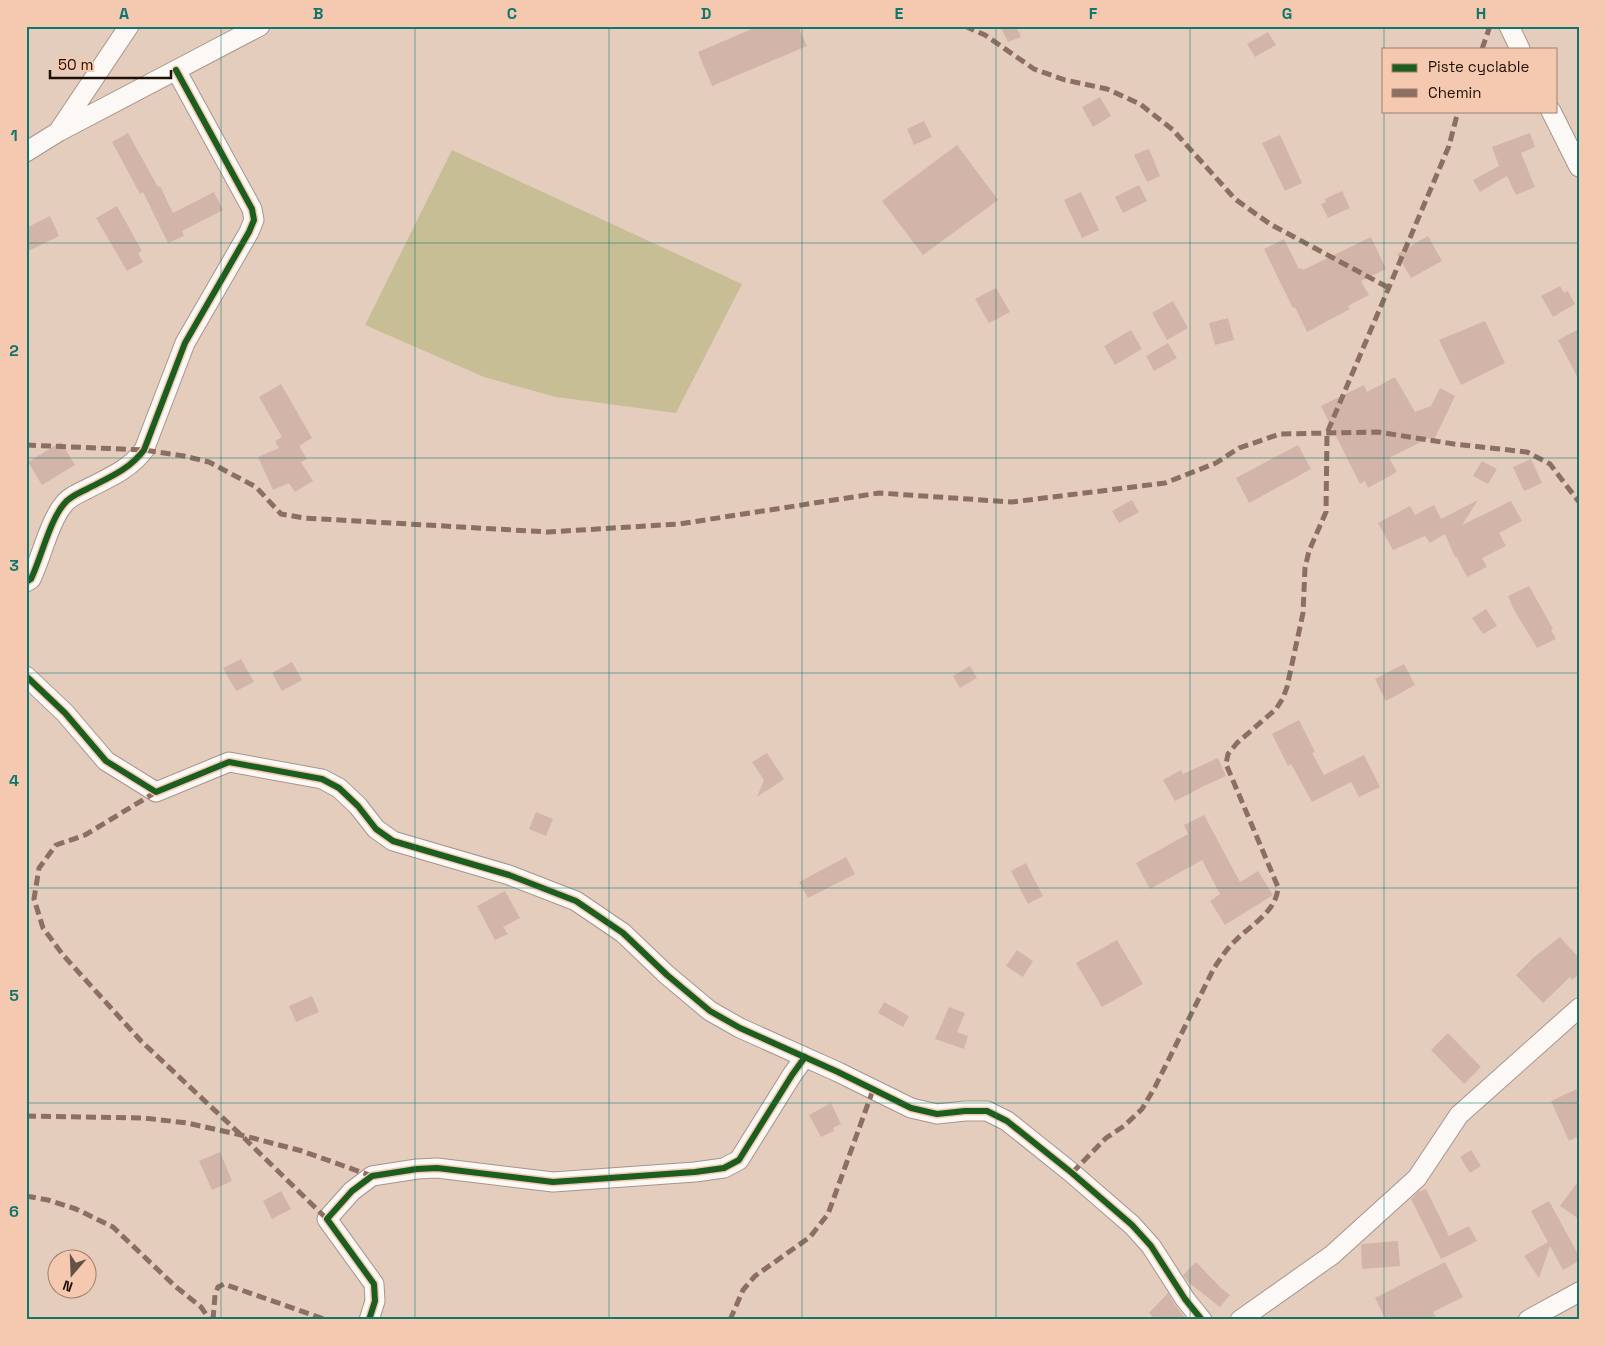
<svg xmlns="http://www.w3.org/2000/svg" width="1605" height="1346" font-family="'Space Grotesk',sans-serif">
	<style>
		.green { fill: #c7be96 }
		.building { fill: #d2b4a9 }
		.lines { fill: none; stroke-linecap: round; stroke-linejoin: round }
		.minor-casing { stroke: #a7958a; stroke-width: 21 }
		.minor { stroke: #fbf8f5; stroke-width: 19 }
		.quiet { stroke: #8d6e63; stroke-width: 5; stroke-dasharray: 10 5; stroke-linecap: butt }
		.cycleway-casing { stroke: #f4c9af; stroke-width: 9 }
		.cycleway { stroke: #1b5e20; stroke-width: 6 }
		.grid { fill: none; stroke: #0f766e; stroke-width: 1; stroke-opacity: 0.55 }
		.neatline { fill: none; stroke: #0f766e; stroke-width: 2 }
		.grid-label { font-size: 16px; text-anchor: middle; font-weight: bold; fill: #0f766e }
	</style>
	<rect width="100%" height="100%" fill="#e5cdbe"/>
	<path class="green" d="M452,150L742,284L676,413L556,397L484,377L365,325Z"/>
	<path class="building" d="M759,26H798L807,46L712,86L698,52Z
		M1000,26H1016L1021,37L1008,42Z
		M1268,32L1276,45L1255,57L1247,44Z
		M1100,97L1111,116L1093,127L1082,107Z
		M924,121L932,137L914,145L907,129Z
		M128,133L158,187L160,186L173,213L214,192L223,210L182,231L184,236L168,243L143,192L140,194L112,142Z
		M1530,133L1535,147L1521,153L1535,187L1516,195L1507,176L1480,192L1473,180L1499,166L1492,147Z
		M1280,135L1302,183L1285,191L1262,143Z
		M957,145L998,200L923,255L882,201Z
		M1149,149L1160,176L1147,182L1134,155Z
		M1139,185L1147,201L1123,213L1115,197Z
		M1342,191L1350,208L1328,218L1321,204L1326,202L1325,199Z
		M1081,192L1099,230L1082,238L1064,200Z
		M117,206L142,251L138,253L143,262L127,271L96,218Z
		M50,216L59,236L26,252V228Z
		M1428,236L1442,261L1411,278L1397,254Z
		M1371,237L1386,269L1361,281L1369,295L1348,306L1350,309L1307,332L1295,307L1293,308L1281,284L1264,249L1284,239L1299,269L1301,268L1303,270Z
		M1560,286L1564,293L1568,291L1575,304L1553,317L1541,296Z
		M996,288L1010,312L989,323L975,299Z
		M1173,301L1188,328L1167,340L1152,313Z
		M1228,318L1234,340L1215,345L1209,323Z
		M1485,321L1505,363L1461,385L1439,340Z
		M1579,329V380L1558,340Z
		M1131,330L1142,349L1115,365L1104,346Z
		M1168,343L1177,358L1154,371L1146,356Z
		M1395,377L1415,412L1431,406L1440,388L1455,396L1432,444L1429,438L1389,458L1397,472L1368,488L1365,481L1360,484L1321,406L1364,385L1367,392Z
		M281,384L312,438L299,446L307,459L301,462L313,481L295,492L289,483L273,490L258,457L279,448L275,441L282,437L259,397Z
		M61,442L75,465L42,485L28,462Z
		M1298,445L1311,469L1249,503L1236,478Z
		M1531,459L1542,483L1524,491L1513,467Z
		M1482,461L1497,469L1488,484L1473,476Z
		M1132,500L1139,512L1119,523L1112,511Z
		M1478,500L1462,525L1511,501L1522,521L1499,533L1506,546L1482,558L1487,567L1467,577L1456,556L1455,557L1445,534L1430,543L1425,536L1393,550L1378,523L1410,506L1415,515L1434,505L1441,519Z
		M1529,586L1553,629L1551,630L1556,639L1537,648L1513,608L1508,596Z
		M1486,609L1497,626L1483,634L1472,618Z
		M241,659L254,682L236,691L223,668Z
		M292,662L302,680L282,691L272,673Z
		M1404,664L1415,685L1386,701L1375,679Z
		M970,666L977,678L960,688L953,676Z
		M1299,720L1315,752L1312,753L1324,775L1364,755L1380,787L1359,797L1351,782L1312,802L1291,764L1288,766L1272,734Z
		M767,753L784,779L757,797L764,780L752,762Z
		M1218,758L1226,776L1204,786L1175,801L1163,780L1181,770L1183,774Z
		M536,812L553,819L546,836L529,829Z
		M1204,815L1240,882L1258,871L1273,895L1225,925L1210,901L1220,894L1202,860L1150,889L1136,863L1188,834L1184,825Z
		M846,857L855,874L808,898L799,882Z
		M1026,863L1043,896L1028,904L1011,871Z
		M505,891L520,918L503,927L508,934L495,940L477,906Z
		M1560,937L1579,958V974L1572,980L1570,977L1543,1003L1516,975L1533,958Z
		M1117,940L1143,984L1102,1007L1076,963Z
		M1017,950L1033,961L1023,977L1006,966Z
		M312,996L319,1012L296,1022L289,1006Z
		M884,1002L909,1016L903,1027L878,1013Z
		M949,1007L965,1013L957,1032L968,1036L964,1049L935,1039Z
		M1448,1033L1481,1067L1464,1084L1431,1050Z
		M1579,1088V1136L1569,1141L1551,1101Z
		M831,1103L841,1124L833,1128L834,1131L821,1137L809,1115Z
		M1471,1150L1481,1166L1470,1173L1460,1157Z
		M220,1152L232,1181L212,1190L199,1161Z
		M1579,1180V1219L1560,1206Z
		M1426,1189L1449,1236L1469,1226L1477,1241L1441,1259L1411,1199L1418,1192Z
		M281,1191L291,1209L272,1219L263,1201Z
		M1549,1201L1579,1256V1261L1563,1270L1550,1246L1539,1278L1524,1256L1548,1242L1531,1211Z
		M1398,1241L1400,1266L1362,1269L1361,1244Z
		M1196,1262L1220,1287L1230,1295L1220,1307L1188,1282L1183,1275Z
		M1445,1262L1463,1297L1433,1312L1437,1320H1386L1375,1298Z
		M1168,1293L1176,1306L1187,1320H1156L1149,1313Z"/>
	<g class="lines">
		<defs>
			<path id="minor" d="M1509,26L1520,49
				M1551,111L1579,167
				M60,129L129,26
				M26,152L58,132L260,26
				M26,582L31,579C41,558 50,520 64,504C69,497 79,493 87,489C108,478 129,470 144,450L185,343L249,232L254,220L252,209L176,70
				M26,676L65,713L106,761L156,792L229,762L322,779L339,788L358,806L376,829L393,841L509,875L576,901L623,933L667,975L710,1011L740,1028L838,1072L911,1108L937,1114L965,1111H987L1007,1121L1072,1173L1132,1225L1151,1246L1185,1299L1202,1320
				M369,1320L375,1301L374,1284L327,1219L352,1191L372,1176L417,1169L437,1168L553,1182L695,1172L724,1168L739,1160L792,1075L805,1057
				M1240,1320L1332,1255L1417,1178L1459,1115L1579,1008
				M1528,1320L1579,1292"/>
		</defs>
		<use href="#minor" class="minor-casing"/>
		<use href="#minor" class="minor"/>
		<path class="quiet" d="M965,26L985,35L1034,69L1065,80L1107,89L1140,104L1173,130L1235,199L1270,224L1389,288
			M1482,49L1490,26
			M26,445L144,450L184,456L209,462L256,487L281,514L304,518L548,532L679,524L879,493L1012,502L1165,483L1216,463L1239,448L1280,434L1378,432L1454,444L1527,452L1550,464L1579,502
			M156,792L85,835L56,845L39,868L34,899L43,928L63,955L141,1041L241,1135L327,1219
			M26,1116L144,1118L187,1123L241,1135L302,1151L372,1176
			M1072,1173L1106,1138L1124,1126L1142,1109L1155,1087L1214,968C1221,958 1227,948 1236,940C1251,925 1277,911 1278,887L1226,764L1228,754L1237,743L1276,709L1283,698L1287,687L1303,613L1305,568L1309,551L1326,512L1327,433L1449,146L1458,111
			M26,1196L48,1200L76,1209L113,1227L175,1286L201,1307L210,1320
			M213,1320L215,1295L218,1287L224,1284L327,1320
			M730,1320L743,1290L755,1276L810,1237L828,1214L873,1090"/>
		<defs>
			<path id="cycleway" d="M26,582L31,579C41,558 50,520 64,504C69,497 79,493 87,489C108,478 129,470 144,450L185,343L249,232L254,220L252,209L176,70
				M26,676L65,713L106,761L156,792L229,762L322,779L339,788L358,806L376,829L393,841L509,875L576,901L623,933L667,975L710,1011L740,1028L838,1072L911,1108L937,1114L965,1111H987L1007,1121L1072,1173L1132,1225L1151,1246L1185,1299L1202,1320
				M369,1320L375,1301L374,1284L327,1219L352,1191L372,1176L417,1169L437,1168L553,1182L695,1172L724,1168L739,1160L792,1075L805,1057"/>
		</defs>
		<use href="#cycleway" class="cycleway-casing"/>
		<use href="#cycleway" class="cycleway"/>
	</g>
	<path class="grid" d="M221,26V1320M415,26V1320M609,26V1320M802,26V1320M996,26V1320M1190,26V1320M1384,26V49M1384,49V111M1384,111V1320M26,243H1579M26,458H1579M26,673H1579M26,888H1579M26,1103H1579"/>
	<rect width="1605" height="1346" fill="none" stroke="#f4c9af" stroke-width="55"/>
	<rect x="1382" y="48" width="175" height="65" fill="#f4c9af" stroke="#9f7f6c"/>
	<rect x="1392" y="64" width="25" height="8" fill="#1b5e20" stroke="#9f7f6c"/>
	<text x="1428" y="72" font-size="15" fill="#1f1007">Piste cyclable</text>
	<rect x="1392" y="89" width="25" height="8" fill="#8d6e63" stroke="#9f7f6c"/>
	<text x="1428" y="98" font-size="15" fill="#1f1007">Chemin</text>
	<g transform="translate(72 1274) rotate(199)"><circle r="24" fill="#f4c9af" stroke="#9f7f6c"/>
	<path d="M0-4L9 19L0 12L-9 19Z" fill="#645247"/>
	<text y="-8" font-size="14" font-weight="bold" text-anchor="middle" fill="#1f1007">N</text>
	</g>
	<path d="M50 70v8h121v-8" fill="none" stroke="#1f1007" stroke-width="2.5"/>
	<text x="58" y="70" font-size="15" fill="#1f1007" stroke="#f4c9af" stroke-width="4" paint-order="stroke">50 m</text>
	<rect x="28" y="28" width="1550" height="1290" class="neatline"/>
	<g class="grid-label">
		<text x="124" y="19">A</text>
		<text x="318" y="19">B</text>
		<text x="512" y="19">C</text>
		<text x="706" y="19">D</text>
		<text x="899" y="19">E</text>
		<text x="1093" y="19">F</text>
		<text x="1287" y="19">G</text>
		<text x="1481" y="19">H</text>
		<text x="14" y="141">1</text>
		<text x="14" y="356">2</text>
		<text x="14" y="571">3</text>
		<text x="14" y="786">4</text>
		<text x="14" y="1001">5</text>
		<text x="14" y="1217">6</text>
	</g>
</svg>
